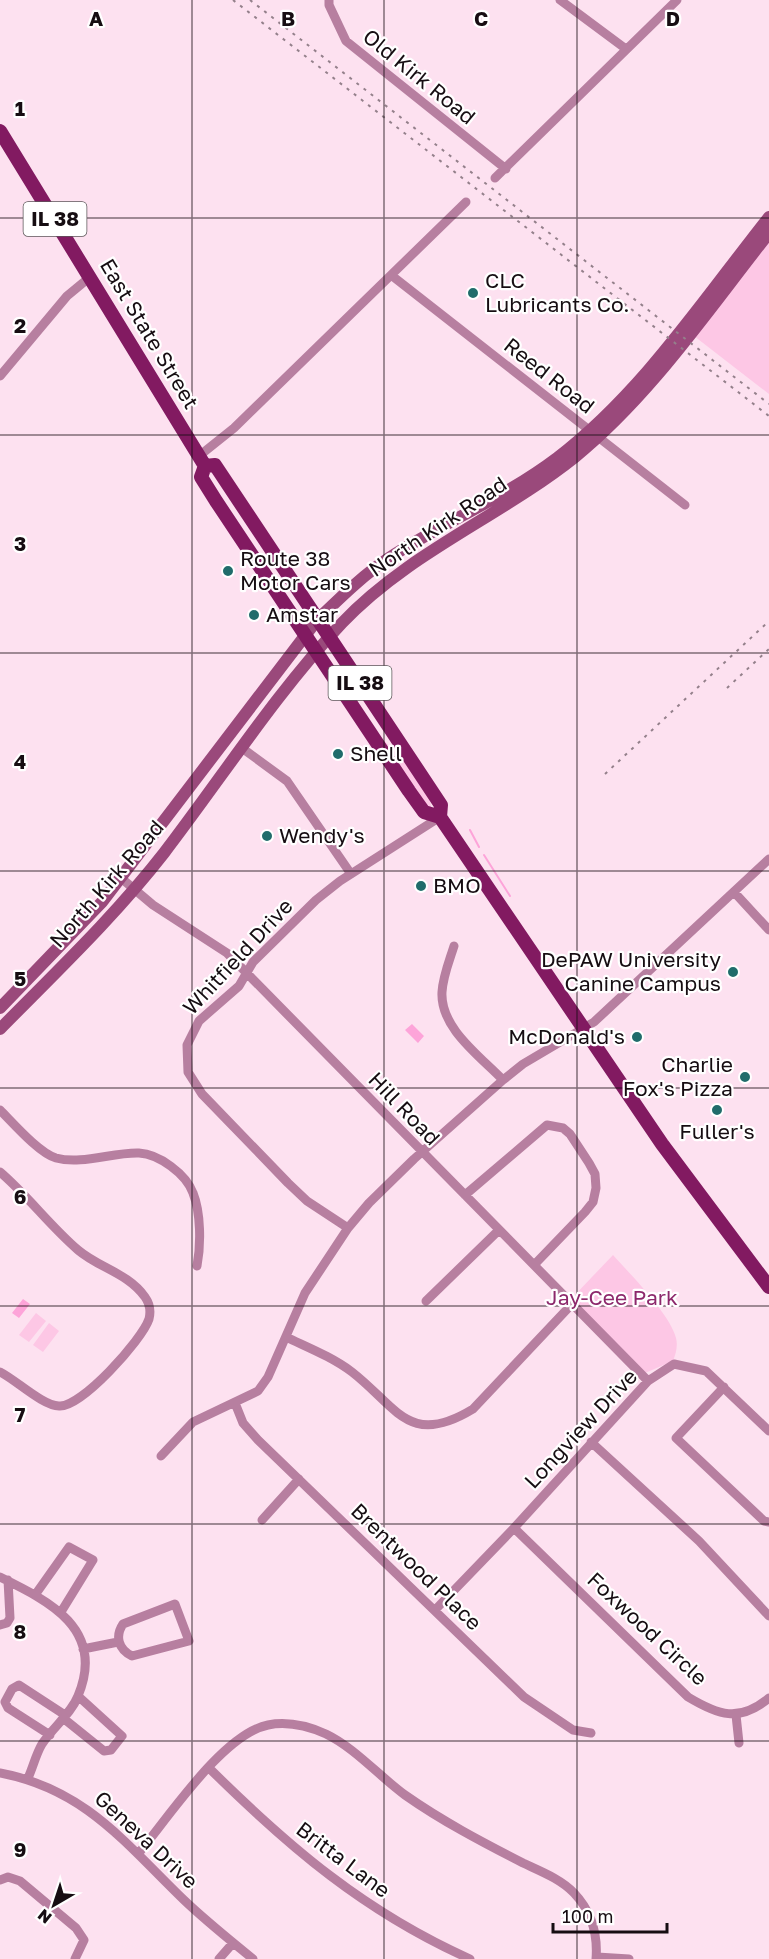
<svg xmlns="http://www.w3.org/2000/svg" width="769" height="1959" font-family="'Golos Text',sans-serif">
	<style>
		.green { fill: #fdc7e5 }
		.water { fill: #fda4d9 }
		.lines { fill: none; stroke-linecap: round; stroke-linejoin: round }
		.stream { stroke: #fda4d9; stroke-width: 2 }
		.street { stroke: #b77fa0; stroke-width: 9 }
		.secondary { stroke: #9a497b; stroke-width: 12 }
		.primary { stroke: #821a61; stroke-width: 14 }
		.rail { stroke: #94808b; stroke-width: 2; stroke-dasharray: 3 6; stroke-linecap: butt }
		.grid { fill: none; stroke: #160d12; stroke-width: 1.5; stroke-opacity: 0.55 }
		.poi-dot { fill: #206c6b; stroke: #fff; stroke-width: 2 }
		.labels { text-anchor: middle; stroke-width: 4.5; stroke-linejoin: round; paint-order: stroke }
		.shield { fill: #fff; stroke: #5c5659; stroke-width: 1.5 }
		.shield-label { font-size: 20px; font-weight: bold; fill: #160d12 }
		.street-label { font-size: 21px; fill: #160d12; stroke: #fff }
		.poi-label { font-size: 21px; fill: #160d12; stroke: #fff; text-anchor: start }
		.park-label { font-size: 21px; fill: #8d286c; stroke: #fff }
		.grid-label { font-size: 20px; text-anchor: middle; font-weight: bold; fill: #160d12; stroke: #fff; stroke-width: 4.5; stroke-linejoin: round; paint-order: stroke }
	</style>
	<rect width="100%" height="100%" fill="#fde1f0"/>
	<path class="green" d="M769,242V394L694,336Z
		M380,736C395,753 430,784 431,807L428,809Z
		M613,1255C630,1274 670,1314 676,1338C678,1346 676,1353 673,1361L645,1373L571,1299Z
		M36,1313L46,1321L29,1342L19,1335Z
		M49,1323L59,1331L43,1352L33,1345Z"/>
	<path class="water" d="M412,1024L424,1036L418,1043L405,1030Z
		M23,1299L30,1304L19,1318L12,1313Z"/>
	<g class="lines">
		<path class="stream" d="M470,830L479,847
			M484,855L510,896"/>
		<path class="street" d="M329,0V5L346,41L506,169
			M560,0L626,49
			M495,178L677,0
			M391,275L685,505
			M0,376L67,296L90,277
			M199,456L234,428L466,202
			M242,748L287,781L351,874
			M121,878L153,905L227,953L648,1381
			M734,892L769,930
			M454,946C449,962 443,976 442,992C440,1028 480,1056 503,1080
			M0,1110C13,1123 39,1153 56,1158C82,1165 113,1152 139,1153C159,1154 186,1174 193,1193C201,1213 201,1245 197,1266
			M0,1172C28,1196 50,1226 78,1250C99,1268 128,1273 145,1297C150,1304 151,1311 149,1319C142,1340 81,1408 59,1406C43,1406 16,1380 0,1372
			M465,1195L547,1125L563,1128L570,1134L589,1163L595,1174L596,1188L593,1202L585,1212L534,1265
			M348,1228L307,1201L288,1183L202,1094L188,1072L187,1045L199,1021L239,986L253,962L316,900L340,881L440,817
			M426,1301L499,1230
			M286,1337C309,1348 332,1357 352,1372C397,1407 409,1448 473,1409L572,1304
			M724,1387L676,1438L764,1521L769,1522
			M235,1403L243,1423L258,1440L524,1697L573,1730L591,1733
			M591,1442L699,1541L769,1616
			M161,1456L193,1422L258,1391L268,1377L305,1293L348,1228L369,1203L414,1159L503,1080L523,1064L594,1022L769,859
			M262,1520L299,1479
			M514,1528L688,1697C718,1715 739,1723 769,1698
			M0,1577C49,1601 106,1629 78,1696C71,1714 53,1727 42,1744C36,1754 33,1767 28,1778
			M35,1595L69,1547L93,1560L61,1612
			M175,1604L189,1641L132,1656C118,1649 115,1636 123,1624Z
			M435,1610L514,1528L648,1381L674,1364L706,1371L769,1431
			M0,1625L7,1623L10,1618L8,1580
			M83,1649L118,1642
			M736,1715L739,1743
			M63,1718L104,1751L111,1750L122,1736L78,1696
			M50,1735L8,1708L5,1702L12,1689L19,1685L65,1715
			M209,1768C290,1848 365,1912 470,1959
			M0,1773C85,1789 125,1843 184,1900C206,1921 230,1940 253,1959
			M138,1854C168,1818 223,1734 268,1725C288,1721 308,1726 326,1734C355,1748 379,1776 405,1795C442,1821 482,1842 523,1863C540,1871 561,1879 574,1893C591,1911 598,1934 596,1959
			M0,1880L8,1877L20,1881L76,1928L84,1940L75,1959
			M597,1957L629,1959
			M219,1959L233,1943"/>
		<path class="secondary" d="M0,1008L102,902L317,620C340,598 363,575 389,558C444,522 504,498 557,458C642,393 703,300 769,217
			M0,1029C56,972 115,916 164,853C223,776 276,693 342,623C408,553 501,516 575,457C651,395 708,310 769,233"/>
		<path class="primary" d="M0,131L205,466
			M205,466L201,477L216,501L409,791L424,812L440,817L662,1144L769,1287
			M205,466L215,465L441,805L440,817"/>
		<path class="rail" d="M233,0L769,416
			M250,0L769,404
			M727,688L769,649
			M605,774L769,621"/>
	</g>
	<path class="grid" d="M192,0V1959M384,0V1959M577,0V1959M0,218H769M0,435H769M0,653H769M0,871H769M0,1088H769M0,1306H769M0,1524H769M0,1741H769"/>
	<g class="poi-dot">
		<circle cx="473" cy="293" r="6"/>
		<circle cx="228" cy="571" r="6"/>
		<circle cx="254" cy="615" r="6"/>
		<circle cx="338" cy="754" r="6"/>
		<circle cx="267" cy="836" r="6"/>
		<circle cx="421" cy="886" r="6"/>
		<circle cx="733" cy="972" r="6"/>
		<circle cx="637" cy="1037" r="6"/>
		<circle cx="745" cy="1077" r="6"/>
		<circle cx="717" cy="1110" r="6"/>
	</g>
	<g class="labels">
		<g class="shield">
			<rect x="23.5" y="202" width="63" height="34" rx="4.5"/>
			<rect x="328.5" y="666" width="63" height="34" rx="4.5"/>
		</g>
		<g class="shield-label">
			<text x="55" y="226">IL 38</text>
			<text x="360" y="690">IL 38</text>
		</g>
		<g class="street-label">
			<text transform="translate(419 77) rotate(39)" y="7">Old Kirk Road</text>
			<text transform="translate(149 334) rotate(59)" y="7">East State Street</text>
			<text transform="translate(549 376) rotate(38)" y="7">Reed Road</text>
			<text transform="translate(438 527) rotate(-34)" y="7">North Kirk Road</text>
			<text transform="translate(107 884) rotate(-49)" y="7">North Kirk Road</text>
			<text transform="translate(238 957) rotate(-47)" y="7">Whitfield Drive</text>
			<text transform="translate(404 1109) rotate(46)" y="7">Hill Road</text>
			<text transform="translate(581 1429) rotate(-47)" y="7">Longview Drive</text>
			<text transform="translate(416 1567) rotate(44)" y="7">Brentwood Place</text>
			<text transform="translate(647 1629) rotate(43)" y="7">Foxwood Circle</text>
			<text transform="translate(146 1840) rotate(43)" y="7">Geneva Drive</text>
			<text transform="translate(343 1860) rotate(37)" y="7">Britta Lane</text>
		</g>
		<g class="poi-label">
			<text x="485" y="288">CLC<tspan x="485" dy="24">Lubricants Co.</tspan></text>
			<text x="240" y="566">Route 38<tspan x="240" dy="24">Motor Cars</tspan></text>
			<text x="266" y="622">Amstar</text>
			<text x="350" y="761">Shell</text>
			<text x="279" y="843">Wendy's</text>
			<text x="433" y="893">BMO</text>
			<text x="721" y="967" text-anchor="end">DePAW University<tspan x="721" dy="24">Canine Campus</tspan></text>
			<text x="625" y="1044" text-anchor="end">McDonald's</text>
			<text x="733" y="1072" text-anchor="end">Charlie<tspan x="733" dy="24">Fox's Pizza</tspan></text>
			<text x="717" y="1139" text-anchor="middle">Fuller's</text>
		</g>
		<g class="park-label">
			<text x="612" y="1305">Jay-Cee Park</text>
		</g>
	</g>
	<g class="grid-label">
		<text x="96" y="26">A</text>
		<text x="288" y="26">B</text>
		<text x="481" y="26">C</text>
		<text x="673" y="26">D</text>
		<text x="20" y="116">1</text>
		<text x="20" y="333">2</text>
		<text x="20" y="551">3</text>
		<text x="20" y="769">4</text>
		<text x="20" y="986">5</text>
		<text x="20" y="1204">6</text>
		<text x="20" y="1422">7</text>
		<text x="20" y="1639">8</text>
		<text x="20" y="1857">9</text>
	</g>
	<g transform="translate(54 1905) rotate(219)" stroke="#ffffff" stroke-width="4.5" paint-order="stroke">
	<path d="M0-4.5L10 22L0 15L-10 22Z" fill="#160d12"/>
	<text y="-9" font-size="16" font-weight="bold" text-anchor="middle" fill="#160d12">N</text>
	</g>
	<path d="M553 1923v9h114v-9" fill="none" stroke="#160d12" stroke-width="3"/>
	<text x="562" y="1923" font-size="18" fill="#160d12" stroke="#ffffff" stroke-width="4.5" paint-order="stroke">100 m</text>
</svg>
